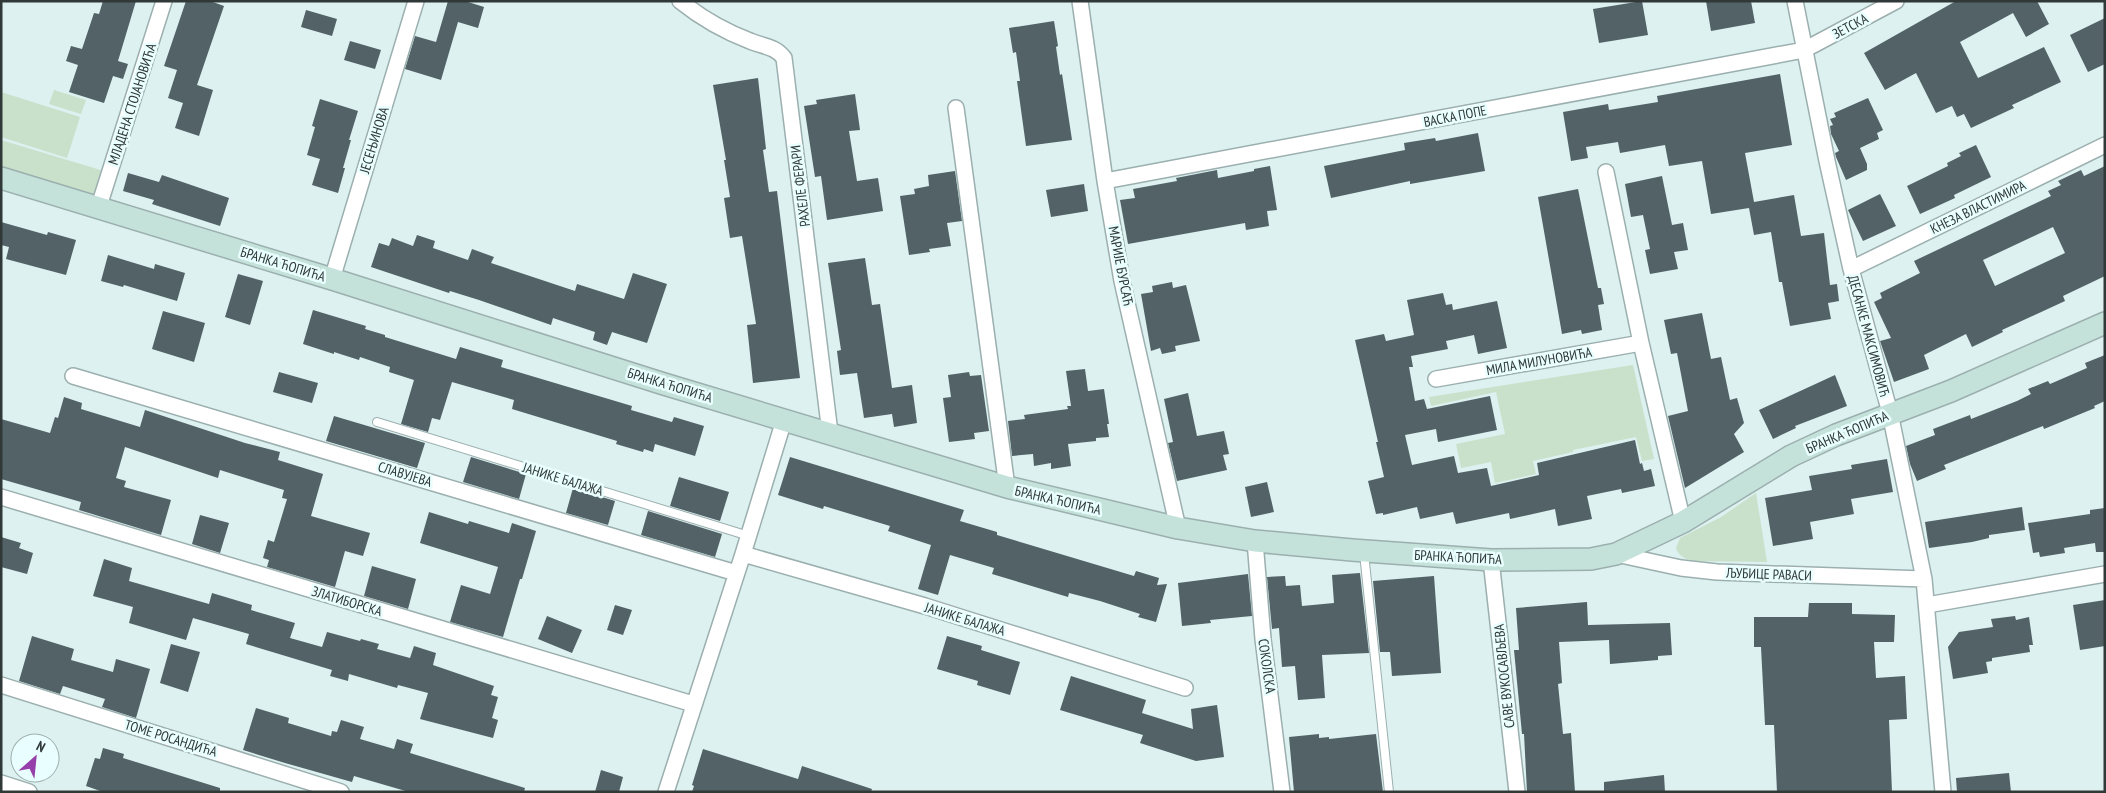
<svg xmlns="http://www.w3.org/2000/svg" width="2106" height="793" font-family="'PT Sans Narrow',sans-serif">
	<style>
		.green { fill: #c9e1cb }
		.building { fill: #526267; fill-rule: evenodd }
		.lines { fill: none; stroke-linecap: round; stroke-linejoin: round }
		.lane-casing { stroke: #9cafaf; stroke-width: 10 }
		.street-casing { stroke: #9cafaf; stroke-width: 18 }
		.secondary-casing { stroke: #9cafaf; stroke-width: 24 }
		.lane { stroke: #fff; stroke-width: 8 }
		.street { stroke: #fff; stroke-width: 15 }
		.secondary { stroke: #c4e2da; stroke-width: 21 }
		.labels { text-anchor: middle; stroke-width: 5; stroke-linejoin: round; paint-order: stroke }
		.street-label { font-size: 14px; fill: #303838; stroke: #e9fefe }
	</style>
	<rect width="100%" height="100%" fill="#dcf1f0"/>
	<path class="green" d="M54,90L86,100L81,114L49,104Z
		M1,92L80,117L67,158L1,137Z
		M1,140L104,171L96,197L1,169Z
		M1633,365L1654,459L1642,461L1636,437L1573,450V452L1533,461L1536,474L1495,483L1491,462L1461,468L1456,444L1505,434L1496,392L1431,406L1429,397Z
		M1756,493L1767,562L1695,561C1686,559 1679,557 1676,548L1680,538L1721,517Z"/>
	<path class="building" d="M103,1H136L118,61L128,64L123,79L113,76L104,103L69,92L78,65L66,61L71,46L82,49L94,13L99,14Z
		M186,1H210L224,6L197,85L213,90L199,136L175,128L183,103L168,98L177,70L164,66Z
		M448,1H465L484,7L478,28L458,22L441,80L405,69L415,36L436,42Z
		M1642,1L1648,35L1599,43L1593,9Z
		M1706,1H1751L1755,23L1711,31Z
		M1956,1H2037L2049,24L2026,37L2013,13L1960,42L1978,78L2044,47L2061,82L2012,105L2014,108L1971,128L1964,114L1957,117L1952,106L1936,113L1916,73L1885,90L1864,53Z
		M306,10L337,19L332,36L301,27Z
		M2105,18V64L2088,72L2070,35Z
		M1054,21L1058,46L1056,47L1060,75L1062,74L1072,140L1026,146L1017,81H1020L1016,52L1013,53L1009,28Z
		M350,41L381,50L375,69L344,60Z
		M1780,74L1792,145L1745,153L1754,202L1794,195L1801,236L1824,233L1830,285L1837,284L1839,301L1828,303L1831,319L1790,326L1782,282H1779L1771,232L1754,235L1749,208L1711,214L1702,161L1669,166L1665,145L1620,153L1618,142L1586,147L1588,158L1571,161L1563,112L1608,104L1609,110L1658,102L1657,96Z
		M758,78L766,149L763,150L769,192L777,191L800,378L753,383L747,325L756,324L742,236L730,238L724,198L730,197L724,160H726L713,85Z
		M855,94L860,130L849,131L857,181L878,178L883,211L827,220L821,176L815,177L804,106L817,104L816,100Z
		M1868,98L1883,130L1877,133L1879,139L1860,148L1867,164V170L1846,180L1836,157L1835,153L1839,151L1831,134L1830,126L1833,125L1830,119L1836,117L1834,113Z
		M320,99L358,111L349,140H351L343,168H345L338,193L312,185L320,159L307,155L315,127L312,126Z
		M1478,133L1485,171L1410,184V181L1331,198L1324,166L1405,150L1404,143L1435,138L1436,141Z
		M1976,145L1991,177L1954,195L1955,198L1920,214L1907,186L1948,166L1947,163L1961,156L1959,153Z
		M1270,166L1277,210L1267,211L1269,226L1246,230L1245,223L1128,244L1120,200L1135,198L1133,189L1177,181L1176,178L1217,170L1218,178L1254,171V169Z
		M2105,166V276L2063,296L2065,301L2002,330L2003,332L1972,347L1966,334L1924,355L1929,369L1894,382L1880,341L1891,338L1874,302L1882,298L1880,293L1920,273L1914,261L2051,196L2048,191L2061,185L2058,181L2081,170L2084,176ZM2053,227L2065,253L1995,286L1983,260Z
		M955,171L962,221L947,223L951,246L929,249L930,252L909,255L900,196L915,194L914,189L929,186L928,175Z
		M128,173L159,182L162,175L229,198L220,226L152,204L154,200L123,191Z
		M1662,176L1672,225L1683,223L1688,250L1674,252L1678,269L1650,274L1645,250L1650,249L1643,215L1631,217L1625,184Z
		M1084,184L1088,211L1051,217L1046,190Z
		M1578,189L1598,288H1601L1604,304L1598,305L1602,330L1582,334L1581,330L1562,334L1538,197Z
		M1880,194L1896,226L1863,241L1848,210Z
		M1,222L47,235L48,232L76,240L66,275L6,259L9,247L1,245Z
		M417,235L435,241L433,248L468,260L472,249L494,257L491,263L575,291L577,284L624,299L633,273L667,284L647,343L612,332L607,345L593,340L595,332L553,318L551,325L479,300L450,291L449,293L371,267L379,243L389,246L392,238L413,246Z
		M108,255L154,269L155,264L185,273L177,301L124,285L123,287L101,281Z
		M865,258L872,305L880,304L892,388L912,385L917,423L894,427L892,414L864,418L857,373L840,375L837,351L841,350L828,263Z
		M238,274L263,281L250,325L225,317Z
		M1172,282L1173,288L1186,285L1200,341L1175,346L1176,351L1162,354L1160,348L1151,351L1141,294L1153,292L1152,286Z
		M1443,293L1446,305L1452,304L1453,310L1497,301L1507,348L1478,354L1474,335L1446,341L1448,349L1411,356L1413,367H1409L1415,401L1424,399L1427,409L1490,396L1497,430L1438,442L1436,429L1405,435L1412,465L1454,456L1458,473L1487,468L1491,486L1539,475L1537,463L1635,440L1640,464L1642,463L1644,471L1651,469L1655,486L1622,493L1621,489L1587,496L1592,519L1558,526L1555,509L1510,519L1509,513L1456,524L1453,512L1420,519L1417,507L1383,515V513L1376,514L1368,481L1384,477L1376,442H1378L1355,340L1384,334L1386,341L1414,335L1407,300Z
		M313,310L366,326L365,329L385,335V337L456,359L460,347L503,360L501,367L632,406L631,410L672,422L674,417L704,426L695,456L655,444L653,452L644,449L643,452L616,444L617,441L512,409L514,400L452,382L440,420L432,418L428,432L401,424L414,380L389,372L390,367L360,357L359,360L334,352V354L303,344Z
		M163,311L205,323L194,362L152,349Z
		M1702,313L1711,359L1721,357L1730,400L1737,398L1744,423L1734,434L1744,452L1685,488L1668,416L1688,411L1677,353L1671,354L1664,320Z
		M2105,355V401L2094,406L2095,408L2044,429L2043,426L1944,465L1946,469L1917,481L1910,464L1906,446L1935,435L1933,429L1970,415L1971,419L2017,401L2031,394L2028,389L2048,381L2050,384L2087,368L2085,363Z
		M1085,369L1088,391L1104,389L1109,424H1107L1109,437L1096,438V441L1068,444L1071,466L1051,469V463L1034,466L1033,454L1012,456L1008,421L1025,419L1024,415L1068,409L1067,406H1071L1066,371Z
		M279,372L318,383L312,403L273,392Z
		M969,372L970,376L981,375L989,431L974,433L975,439L949,442L943,398L951,397L948,375Z
		M1835,375L1847,406L1795,426L1796,428L1773,439L1759,410Z
		M1188,393L1197,436L1224,431L1229,454L1223,455L1227,470L1177,481L1168,443L1173,442L1164,399Z
		M64,397L82,403L81,409L140,427L145,410L245,443L280,452L278,460L323,474L311,516L370,533L363,556L345,551L335,587L267,567L269,560L263,558L268,540L274,542L287,499L282,498L284,490L220,470L218,478L125,447L116,478L126,481L124,487L171,500L161,535L79,510L81,502L1,479V419L50,433L55,417L58,418Z
		M334,416L425,443L417,468L326,441Z
		M471,457L526,474L519,499L463,482Z
		M790,457L964,510L960,521L997,532V535L1134,576L1136,571L1159,578L1157,585L1167,584L1156,622L1138,617L1140,614L1100,601L1069,593L1068,597L992,574L994,568L950,555L938,595L918,589L931,545L888,531L890,526L824,506L823,509L778,495Z
		M1887,459L1893,492L1851,499L1854,514L1810,522L1813,539L1773,546L1765,498L1812,490L1809,476L1852,469L1851,465Z
		M679,477L729,492L720,521L670,506Z
		M1267,482L1274,512L1251,517L1245,487Z
		M573,488L615,501L608,525L566,513Z
		M2022,507L2025,530L1989,535V538L1972,542L1929,548L1925,522Z
		M2105,508V552H2096L2095,543L2064,548L2065,553L2040,557L2039,552L2033,553L2028,523L2090,514V510Z
		M648,511L722,534L715,557L641,535Z
		M429,512L468,524L469,521L509,533L512,523L536,531L522,579H520L503,637L450,622L461,585L490,594L498,567L420,543Z
		M200,515L229,523L220,553L192,544Z
		M1,537L21,543L19,548L33,553L27,574L1,567Z
		M104,559L132,568L129,581L209,604L212,593L252,605L251,610L295,623L290,638L322,647L327,632L360,641L361,639L379,644L377,649L410,658L414,646L436,653L433,665L494,686L491,695L498,697L492,718L498,720L493,738L420,719L428,693L398,685L397,688L349,674L348,681L330,676L332,670L246,644L249,634L193,618L186,640L129,623L133,607L93,596Z
		M372,566L416,579L408,609L364,596Z
		M1360,573L1369,653L1322,655L1325,698L1298,700L1295,666L1282,667L1279,628L1272,629L1267,577L1285,576L1286,586L1300,585L1302,606L1334,603L1332,575Z
		M1248,574L1252,616L1210,620L1211,623L1182,626L1178,583Z
		M1434,576L1441,673L1392,676L1390,652H1380L1373,581Z
		M2105,600V646L2080,650L2073,605Z
		M1587,602L1588,625L1670,623L1672,655L1658,656V660L1610,664L1609,640L1559,642L1562,683L1558,684L1563,734L1571,733L1575,792H1527L1524,734H1522L1514,650H1519L1516,608Z
		M1809,603H1852V614L1895,615L1894,642H1874L1876,678L1905,676L1907,719L1889,720L1892,792H1777L1774,725H1765L1761,647H1754V617H1808Z
		M615,605L632,610L623,635L607,630Z
		M547,616L582,630L572,653L538,639Z
		M2015,616L2016,620L2029,617L2033,645H2029L2030,652L1992,658V661L1986,662L1988,673L1953,679L1948,647L1959,632L1993,627L1991,619Z
		M32,636L74,649L71,660L113,672L116,659L150,669L136,718L102,707L105,699L63,686L60,694L19,681Z
		M947,636L982,646L981,650L1020,662L1010,695L977,685L978,681L937,669Z
		M171,644L200,652L188,692L160,683Z
		M1071,676L1146,700L1142,713L1193,729L1191,709L1217,705L1224,757L1196,761L1140,743L1143,735L1060,710Z
		M256,708L289,718L288,723L331,736L332,731L337,732L341,720L364,727L360,739L394,749L397,739L413,744L410,753L525,788L524,792H409L354,776L352,782L285,763L243,750Z
		M1319,734V738L1329,737V739L1376,734L1383,792H1294L1289,737Z
		M103,748L124,754L123,758L220,788V792H103L86,786L95,758L100,759Z
		M703,749L798,779L802,766L872,789L871,792H692L694,786L692,785Z
		M601,770L623,777L619,792H595Z
		M2009,773L2011,792H1957L1956,778Z
		M1664,775L1665,792H1604V782Z"/>
	<g class="lines">
		<defs>
			<path id="lane" d="M377,422L749,536
				M1364,553L1389,792"/>
			<path id="street" d="M680,1C700,17 726,32 750,41C764,47 775,46 784,58L830,433
				M1080,1L1105,181L1122,281L1178,528
				M1795,1L1827,161L1851,269L1890,413L1924,579L1943,792
				M956,108L1007,487
				M1606,172L1641,343
				M1105,181L1804,50L1896,1
				M99,206L164,1
				M1851,269L2105,145
				M332,279L416,1
				M73,376L736,573
				M1436,379L1641,343L1683,522
				M1,497L693,704
				M1255,541L1263,639L1282,792
				M743,554L925,606L1185,688
				M1616,554L1681,568L1717,572L1924,579
				M1491,560L1517,792
				M1927,605L2105,574
				M1,685L341,792
				M1,783L29,792
				M666,792L743,554L784,420"/>
			<path id="secondary" d="M1,178L332,279L664,384L1007,487L1178,528L1255,541L1352,550L1491,560L1591,559L1616,554L1683,522L1791,456L1836,435L1951,391L2105,323"/>
		</defs>
		<use href="#lane" class="lane-casing"/>
		<use href="#street" class="street-casing"/>
		<use href="#secondary" class="secondary-casing"/>
		<use href="#lane" class="lane"/>
		<use href="#street" class="street"/>
		<use href="#secondary" class="secondary"/>
	</g>
	<g class="labels">
		<g class="street-label">
			<text transform="translate(1850 26) rotate(-28)" y="5">ЗЕТСКА</text>
			<text transform="translate(132 104) rotate(-72)" y="5">МЛАДЕНА СТОЈАНОВИЋА</text>
			<text transform="translate(1455 116) rotate(-11)" y="5">ВАСКА ПОПЕ</text>
			<text transform="translate(374 140) rotate(-73)" y="5">ЈЕСЕЊИНОВА</text>
			<text transform="translate(800 186) rotate(-97)" y="5">РАХЕЛЕ ФЕРАРИ</text>
			<text transform="translate(1978 207) rotate(-26)" y="5">КНЕЗА ВЛАСТИМИРА</text>
			<text transform="translate(283 264) rotate(17)" y="5">БРАНКА ЋОПИЋА</text>
			<text transform="translate(1121 266) rotate(79)" y="5">МАРИЈЕ БУРСАЋ</text>
			<text transform="translate(1869 336) rotate(75)" y="5">ДЕСАНКЕ МАКСИМОВИЋ</text>
			<text transform="translate(1539 361) rotate(-10)" y="5">МИЛА МИЛУНОВИЋА</text>
			<text transform="translate(670 385) rotate(17)" y="5">БРАНКА ЋОПИЋА</text>
			<text transform="translate(1847 432) rotate(-23)" y="5">БРАНКА ЋОПИЋА</text>
			<text transform="translate(405 474) rotate(17)" y="5">СЛАВУЈЕВА</text>
			<text transform="translate(563 479) rotate(17)" y="5">ЈАНИКЕ БАЛАЖА</text>
			<text transform="translate(1058 500) rotate(13)" y="5">БРАНКА ЋОПИЋА</text>
			<text transform="translate(1458 557) rotate(3)" y="5">БРАНКА ЋОПИЋА</text>
			<text transform="translate(1769 574) rotate(2)" y="5">ЉУБИЦЕ РАВАСИ</text>
			<text transform="translate(347 601) rotate(17)" y="5">ЗЛАТИБОРСКА</text>
			<text transform="translate(965 619) rotate(17)" y="5">ЈАНИКЕ БАЛАЖА</text>
			<text transform="translate(1267 666) rotate(82)" y="5">СОКОЛСКА</text>
			<text transform="translate(1504 676) rotate(-96)" y="5">САВЕ ВУКОСАВЉЕВА</text>
			<text transform="translate(171 738) rotate(17)" y="5">ТОМЕ РОСАНДИЋА</text>
		</g>
	</g>
	<rect width="2106" height="793" fill="none" stroke="#303838" stroke-width="5"/>
	<g transform="translate(35 758) rotate(27)"><circle r="24" fill="#e9fefe" stroke="#9fafaf"/>
	<path d="M0-4L9 19L0 12L-9 19Z" fill="#963eaa"/>
	<text y="-8" font-size="14" font-weight="bold" text-anchor="middle" fill="#303838">N</text>
	</g>
</svg>
